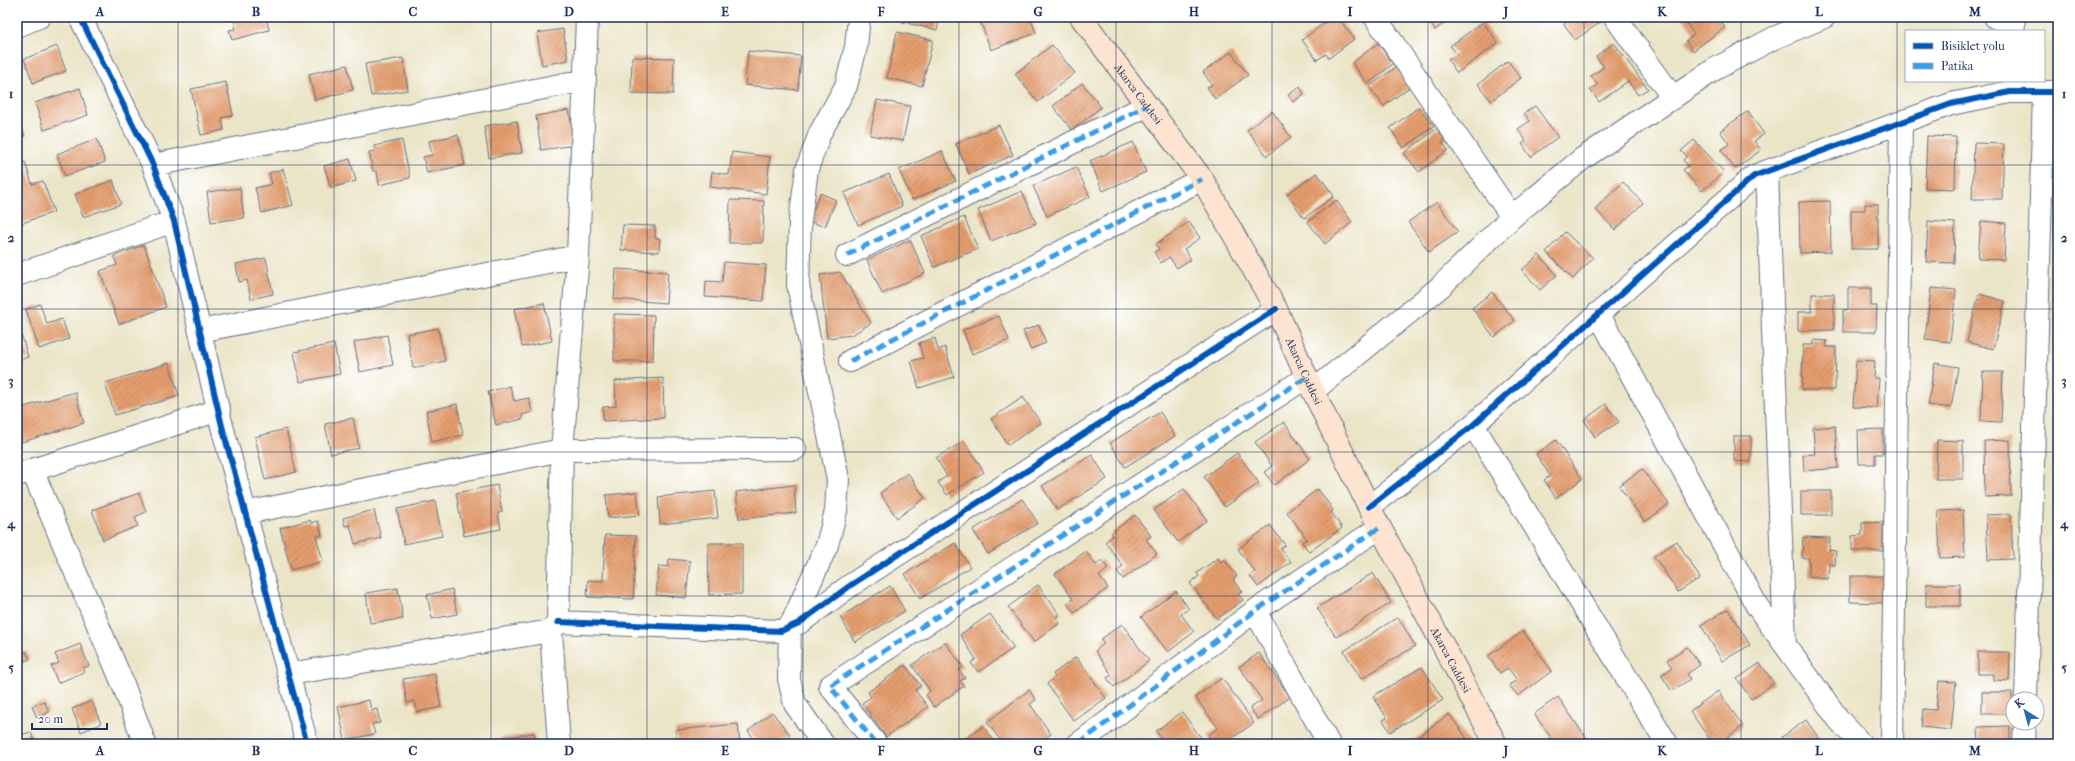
<svg xmlns="http://www.w3.org/2000/svg" width="2075" height="761" font-family="'IM FELL French Canon',serif">
	<style>
		.building { fill: url(#building-hatch) }
		.lines { fill: none; stroke-linecap: round; stroke-linejoin: round }
		.street-casing { stroke: #646f83; stroke-width: 24 }
		.secondary-casing { stroke: #646f83; stroke-width: 24 }
		.street { stroke: #fff; stroke-width: 22 }
		.secondary { stroke: #fde4d0; stroke-width: 22 }
		.quiet { stroke: #3b9de6; stroke-width: 5; stroke-dasharray: 10 5; stroke-linecap: butt }
		.cycleway-casing { stroke: #fff; stroke-width: 8 }
		.cycleway { stroke: #0057b8; stroke-width: 6 }
		.grid { fill: none; stroke: #1b2f5e; stroke-width: 1; stroke-opacity: 0.55 }
		.labels { text-anchor: middle; stroke-width: 4; stroke-linejoin: round; paint-order: stroke }
		.street-label { font-size: 11px; fill: #1b2f5e; stroke: #fff }
		.neatline { fill: none; stroke: #1b2f5e; stroke-width: 1.5 }
		.grid-label { font-size: 13px; text-anchor: middle; font-weight: bold; fill: #1b2f5e }
	</style>
	<defs>
		<pattern id="building-hatch" width="6" height="6" patternUnits="userSpaceOnUse"><rect width="6" height="6" fill="#e59e6e"/><path d="M-1 1l2-2M0 6l6-6M5 7l2-2" fill="none" stroke="#b9815e"/></pattern>
	</defs>
	<rect width="100%" height="100%" fill="#fff"/>
	<filter id="ink" filterUnits="userSpaceOnUse"><feTurbulence type="fractalNoise" baseFrequency=".025" numOctaves="2"/><feDisplacementMap in="SourceGraphic" scale="8" xChannelSelector="R" yChannelSelector="G"/><feConvolveMatrix kernelMatrix="1 2 1 2 8 2 1 2 1" color-interpolation-filters="sRGB"/></filter>
	<filter id="wash" filterUnits="userSpaceOnUse"><feTurbulence type="fractalNoise" baseFrequency=".012" numOctaves="4" result="noise"/><feDisplacementMap in="SourceGraphic" scale="16" xChannelSelector="R" yChannelSelector="G"/><feGaussianBlur stdDeviation="0.9" result="paint"/><feColorMatrix in="noise" values="0 0 0 0 0 0 0 0 0 0 0 0 0 0 0 0 0 1.4 0 .05"/><feComposite in="paint" operator="in"/></filter>
	<g filter="url(#wash)">
		<rect width="100%" height="100%" fill="#ebe5c8"/>
		<g id="blocks">
			<path class="building" d="M233,17H266L269,30L232,40L229,30L236,29Z
				M297,17H316V18L298,22Z
				M903,17H940L937,30L902,22Z
				M981,17H1030L1036,33L991,50L979,18Z
				M1332,17H1338L1354,39L1329,58L1326,54L1317,60L1302,40Z
				M1427,17H1453L1435,30L1426,18Z
				M1570,17H1603L1605,19L1575,40L1564,24Z
				M1682,17H1718L1725,27L1693,51L1686,41L1694,34Z
				M1483,22L1498,43L1457,73L1448,60L1457,54L1450,46Z
				M563,29L568,60L542,65L537,33Z
				M897,32L933,40L922,86L887,78Z
				M1378,43L1393,64L1368,84L1352,63Z
				M1614,43L1648,89L1638,95L1628,81L1599,102L1590,90L1598,85L1591,76L1604,67L1596,56Z
				M1052,45L1075,73L1038,102L1015,74Z
				M57,46L66,71L33,83L24,59Z
				M748,51L801,56L798,90L745,85Z
				M1231,52L1248,75L1215,99L1207,87L1212,85L1203,72Z
				M632,57L674,58L673,94L631,93Z
				M403,58L408,90L371,96L365,64Z
				M1508,61L1521,78L1491,101L1478,84Z
				M347,65L353,90L315,100L309,74Z
				M1397,66L1411,86L1384,106L1369,87Z
				M226,82L233,115L222,118L224,130L201,135L191,89Z
				M1082,83L1101,107L1072,130L1053,106Z
				M1300,87L1304,94L1293,102L1288,95Z
				M80,88L88,115L44,130L35,103Z
				M877,100L910,106L903,141L870,135Z
				M1535,106L1558,137L1531,157L1522,144L1526,141L1518,129L1530,121L1524,113Z
				M1419,107L1434,126L1404,148L1390,128Z
				M569,110L575,145L541,150L536,116Z
				M1272,111L1291,137L1267,156L1247,130Z
				M1748,111L1764,134L1754,141L1761,150L1735,169L1721,150L1729,144L1720,131Z
				M17,114L25,136L17,138Z
				M517,121L522,153L489,158L484,126Z
				M999,125L1013,155L969,174L956,144Z
				M1442,125L1450,136L1442,142L1448,150L1419,172L1404,153Z
				M458,135L465,165L427,173L423,157L432,155L429,141Z
				M1927,136L1956,137L1955,189L1925,188Z
				M97,139L105,162L65,176L57,154Z
				M402,140L410,178L379,185L377,172L373,171L369,152L375,151L374,146Z
				M1694,140L1724,172L1702,191L1683,170L1688,166L1683,160L1687,156L1681,151Z
				M1133,142L1146,172L1103,191L1090,161Z
				M1974,143L2004,144L2002,199H1972Z
				M942,151L956,181L912,200L899,170Z
				M732,152L770,157L766,194L710,187L712,172L729,175Z
				M350,159L356,181L331,188L324,166Z
				M25,162L32,184L43,181L54,212L17,225V165Z
				M1076,167L1090,197L1047,216L1033,186Z
				M283,169L293,205L262,213L255,188L272,184L269,173Z
				M1317,173L1334,196L1304,218L1287,194Z
				M889,174L902,206L858,225L844,193Z
				M113,180L121,204L83,217L75,194Z
				M1623,182L1643,203L1615,230L1595,209Z
				M2057,182H2058V209L2056,208Z
				M240,188L244,218L211,222L207,192Z
				M1022,191L1036,223L991,241L978,210Z
				M820,193L836,200L825,227L809,221Z
				M730,200L764,201L763,243H729Z
				M1336,200L1352,222L1325,244L1308,222Z
				M1830,201L1831,252L1800,253L1799,202Z
				M1437,202L1458,232L1429,252L1408,222Z
				M1865,204H1878V249H1851V210H1865Z
				M964,217L978,249L934,267L921,236Z
				M1928,221L1955,223L1954,263L1926,262Z
				M1981,221L2006,223L2004,260L1978,259Z
				M1189,222L1200,238L1184,249L1191,259L1177,268L1169,257L1161,263L1154,252L1159,249L1156,244Z
				M623,225L655,226V238L660,239L659,252L621,250Z
				M1565,232L1593,258L1573,279L1546,252Z
				M910,240L925,273L882,294L867,260Z
				M144,245L166,307L119,324L100,271L117,265L114,256Z
				M1539,255L1557,275L1540,290L1522,270Z
				M266,258L273,294L251,299L247,280L239,282L236,264Z
				M724,262L766,265L763,301L705,297L706,281L722,282Z
				M616,269L668,272L666,303L614,299Z
				M840,272L871,323L852,335L827,338L820,275Z
				M1848,288H1871V306H1877L1876,332H1843V310H1848Z
				M1931,288L1956,290L1950,342L1925,339Z
				M1492,292L1515,321L1494,337L1472,308Z
				M1812,294H1834V330L1798,331V312H1812Z
				M1979,294L2005,301L1993,349L1967,342Z
				M544,303L552,341L522,347L514,309Z
				M40,304L47,324L62,319L69,339L39,349L26,309Z
				M614,314L654,315L653,361H614Z
				M999,316L1009,340L972,354L963,330Z
				M17,321L28,357L17,361Z
				M1039,325L1046,343L1030,349L1023,331Z
				M438,328L445,361L413,368L407,334Z
				M387,335L393,365L360,372L354,342Z
				M935,338L938,350L945,347L954,377L919,388L911,361L923,358L919,343Z
				M1813,340L1827,341L1826,347H1836L1835,390H1802L1803,345H1813Z
				M334,344L340,374L300,382L294,352Z
				M1856,360L1875,361L1874,378H1879L1877,408L1853,407Z
				M169,363L179,396L115,415L105,383Z
				M1935,363L1958,367L1951,408L1928,405Z
				M1983,372H2003L2001,422L1981,421Z
				M663,378L664,418L603,421V407L616,406L615,381Z
				M510,386L514,401L529,398L532,412L522,415L523,419L496,425L488,392Z
				M75,392L84,423L22,442L17,426V409Z
				M1023,397L1041,423L1008,445L991,419Z
				M457,404L463,435L432,442L426,411Z
				M1606,404L1619,422L1595,437L1584,420Z
				M1160,412L1175,436L1125,467L1110,443Z
				M353,418L359,448L331,454L325,424Z
				M1284,422L1310,459L1274,485L1264,472L1272,466L1255,442Z
				M1835,426L1838,468L1804,471L1803,455L1815,454L1813,428Z
				M286,429L296,472L265,480L255,437Z
				M1883,429V454H1875V464H1859L1858,430Z
				M1734,436H1751V462L1734,461Z
				M1556,440L1582,479L1556,498L1544,480L1550,476L1536,454Z
				M1937,440L1963,441V479H1936Z
				M2010,440L2011,496L1985,497L1984,441Z
				M964,441L984,472L947,495L938,482L947,476L936,458Z
				M1237,453L1259,483L1225,507L1204,477Z
				M1092,455L1107,479L1057,510L1042,486Z
				M1642,469L1669,504L1645,522L1619,486Z
				M908,473L925,498L897,518L880,493Z
				M497,485L502,512L498,513L501,529L464,536L456,493Z
				M794,485L796,513L739,519L736,492Z
				M1184,489L1207,520L1178,542L1154,510Z
				M1318,489L1333,510L1331,512L1342,528L1309,552L1302,542L1307,539L1287,512Z
				M715,491L718,518L660,524L658,497Z
				M1801,491H1831V515H1801Z
				M637,492L640,515L608,518L606,495Z
				M139,493L146,512L135,517L138,526L103,540L92,510Z
				M1022,499L1038,523L988,554L973,530Z
				M435,501L442,536L404,544L397,509Z
				M374,510L381,538L355,544L350,525L345,526L343,518Z
				M1963,510L1965,557L1940,558L1938,511Z
				M2011,514L2013,559L1988,560L1986,515Z
				M1135,515L1151,536L1146,539L1157,554L1123,579L1117,571L1123,566L1105,542L1113,536L1111,533Z
				M310,520L311,523L318,521L322,535L316,536L323,561L291,570L280,528Z
				M1883,522V551H1852V536L1862,535V523Z
				M1270,525L1285,545L1280,548L1291,562L1258,587L1250,576L1255,572L1238,549Z
				M605,535L636,536L633,599L587,597L588,580L603,581Z
				M1803,537L1830,538L1829,550L1836,551L1835,565L1829,564L1828,579L1809,577V558H1802Z
				M1677,541L1700,578L1678,592L1654,556Z
				M708,543H742V594L709,595Z
				M955,543L970,567L920,599L905,574Z
				M1086,551L1096,565L1102,560L1108,569L1099,576L1108,588L1074,613L1067,603L1073,599L1055,574Z
				M1218,558L1221,562L1224,559L1237,576L1233,580L1242,592L1238,594L1243,600L1217,619L1190,583L1199,576L1197,573Z
				M2055,558L2058,559V572H2054Z
				M669,559L690,561L686,598L656,595L659,566L668,567Z
				M1373,573L1391,603L1336,637L1317,608Z
				M1850,576H1883V603L1850,602Z
				M1926,584H1960V606H1926Z
				M1038,585L1060,615L1056,617L1060,623L1034,642L1008,607Z
				M890,586L905,611L855,642L840,617Z
				M398,588L403,619L370,623L366,593Z
				M452,589L457,614L432,619L427,595Z
				M1176,591L1189,609L1181,614L1194,632L1168,652L1141,617Z
				M1728,609L1750,645L1722,661L1701,625Z
				M990,614L1014,648L978,672L971,663L976,659L960,635Z
				M1398,617L1415,646L1361,679L1344,651Z
				M1122,624L1149,661L1114,687L1107,678L1112,675L1095,651L1104,644L1101,639Z
				M1523,631L1552,671L1518,696L1509,685L1517,680L1508,668L1500,673L1488,656Z
				M945,642L963,667L959,670L965,678L960,681L964,686L934,707L926,695L930,691L912,665Z
				M80,644L89,666L83,668L84,672L58,683L51,666L59,663L55,654Z
				M1687,647L1700,665L1687,674L1690,679L1672,691L1661,675L1672,668L1667,660Z
				M26,651L30,659L17,664V655Z
				M1978,652H2010L2009,681L1993,680V674H1978Z
				M1259,653L1290,697L1258,719L1250,708L1262,700L1239,667Z
				M1076,657L1106,698L1074,721L1047,684L1055,677L1053,674Z
				M1760,663L1774,683L1751,699L1737,679Z
				M905,665L921,686L915,690L928,707L886,737L862,703L871,697L868,692Z
				M2055,666H2058V680H2054Z
				M1422,667L1443,700L1390,732L1383,720L1387,718L1373,696Z
				M435,674L441,707L417,712L415,701L407,703L403,679Z
				M1222,678L1254,723L1224,744H1214L1208,735L1218,728L1195,697Z
				M1939,681L1956,682L1951,730L1921,727L1923,709L1936,710Z
				M1029,690L1036,700L1030,704L1051,734L1037,744H1003L987,722Z
				M1718,691L1743,726L1718,744H1713L1690,711Z
				M1982,692H2012V714H1982Z
				M1558,697L1587,739L1579,744H1544L1552,739L1534,714Z
				M369,700L371,711L377,709L380,723L372,724L375,734L345,740L338,707Z
				M44,701L49,712L37,718L32,706Z
				M92,701L101,724L81,732L72,709Z
				M772,712L790,735L778,744H758L748,731Z
				M1182,712L1205,743L1204,744H1165L1156,731Z
				M1449,714L1471,744H1408Z
				M1806,720L1823,744H1787L1782,737Z
				M738,724L740,744H677L675,730Z
				M983,726L996,744H958Z
				M2010,726V744H1979L1978,727Z
				M31,732L35,744H17V736Z
				M534,733L536,744H501L500,738Z"/>
		</g>
	</g>
	<g filter="url(#ink)">
		<use href="#blocks" fill-opacity="0" stroke="#646f83" stroke-width="1"/>
		<g class="lines">
			<defs>
				<path id="street" d="M80,17L153,165L174,221L222,426L307,744
					M1375,17L1512,217
					M1615,17L1673,98
					M1995,17L2014,25
					M17,26L39,17
					M153,165L585,80
					M1767,172L1785,644
					M847,255L1146,106
					M17,275L174,221
					M1598,313L1757,606L1839,720L1861,744
					M200,331L578,256
					M850,361L1202,179
					M1313,391L1440,287L1512,217L1582,159L1715,69L1774,38L1824,17
					M1473,425L1667,744
					M32,470L123,684L145,744
					M17,475L219,410
					M1369,507L1473,425L1754,176L1951,104L2010,92H2058
					M245,513L562,450L795,449
					M1255,611L1329,744
					M558,622L781,631L799,623L851,585L1276,309
					M289,674L551,631
					M2026,699L2044,93
					M559,744L551,631L558,622L562,450L578,256L587,17
					M823,744L795,704L789,679L790,627L827,545L836,511L838,479L798,285L800,221L807,169L820,133L846,86L856,47L859,17
					M876,744L830,686L1307,377
					M1078,744L1255,611L1379,528
					M1892,744L1901,123
					M2024,744L2025,723"/>
				<g id="secondary">
					<path id="s1" d="M1081,17L1202,179L1276,309L1313,391L1369,507L1496,744"/>
				</g>
			</defs>
			<use href="#street" class="street-casing"/>
			<use href="#secondary" class="secondary-casing"/>
			<use href="#street" class="street"/>
			<use href="#secondary" class="secondary"/>
			<path class="quiet" d="M847,255L1146,106
				M850,361L1202,179
				M876,744L830,686L1307,377
				M1078,744L1255,611L1379,528"/>
			<defs>
				<path id="cycleway" d="M80,17L153,165L174,221L222,426L307,744
					M1369,507L1473,425L1754,176L1951,104L2010,92H2058
					M558,622L781,631L799,623L851,585L1276,309"/>
			</defs>
			<use href="#cycleway" class="cycleway-casing"/>
			<use href="#cycleway" class="cycleway"/>
		</g>
	</g>
	<path class="grid" d="M178,17V744M334,17V744M491,17V744M647,17V744M803,17V744M959,17V744M1116,17V744M1272,17V744M1428,17V744M1584,17V744M1741,17V744M1897,17V744M17,165H2058M17,309H2058M17,452H2058M17,596H2058"/>
	<g class="labels">
		<g class="street-label">
			<text dy="4" stroke="none"><textPath href="#s1" startOffset="96">Akarca Caddesi</textPath></text>
			<text dy="4" stroke="none"><textPath href="#s1" startOffset="420">Akarca Caddesi</textPath></text>
			<text dy="4" stroke="none"><textPath href="#s1" startOffset="744">Akarca Caddesi</textPath></text>
		</g>
	</g>
	<rect width="2075" height="761" fill="none" stroke="#fff" stroke-width="44"/>
	<rect x="1905" y="30" width="140" height="52" fill="#ffffff" stroke="#a4acbf"/>
	<rect x="1913" y="43" width="20" height="6" fill="#0057b8" stroke="#a4acbf"/>
	<text x="1941" y="50" font-size="12" fill="#1b2f5e">Bisiklet yolu</text>
	<rect x="1913" y="63" width="20" height="6" fill="#3b9de6" stroke="#a4acbf"/>
	<text x="1941" y="70" font-size="12" fill="#1b2f5e">Patika</text>
	<g transform="translate(2025 711) rotate(323)"><circle r="19" fill="#ffffff" stroke="#a4acbf"/>
	<path d="M0-3L7 15L0 10L-7 15Z" fill="#1f6fb2"/>
	<text y="-6" font-size="11" font-weight="bold" text-anchor="middle" fill="#1b2f5e">K</text>
	</g>
	<path d="M32 723v6h75v-6" fill="none" stroke="#1b2f5e" stroke-width="2"/>
	<text x="38" y="723" font-size="12" fill="#1b2f5e" stroke="#ffffff" stroke-width="3" paint-order="stroke">20 m</text>
	<rect x="22" y="22" width="2031" height="717" class="neatline"/>
	<g class="grid-label">
		<text x="100" y="16">A</text>
		<text x="256" y="16">B</text>
		<text x="413" y="16">C</text>
		<text x="569" y="16">D</text>
		<text x="725" y="16">E</text>
		<text x="881" y="16">F</text>
		<text x="1038" y="16">G</text>
		<text x="1194" y="16">H</text>
		<text x="1350" y="16">I</text>
		<text x="1506" y="16">J</text>
		<text x="1662" y="16">K</text>
		<text x="1819" y="16">L</text>
		<text x="1975" y="16">M</text>
		<text x="11" y="98">1</text>
		<text x="2064" y="98">1</text>
		<text x="11" y="242">2</text>
		<text x="2064" y="242">2</text>
		<text x="11" y="385">3</text>
		<text x="2064" y="385">3</text>
		<text x="11" y="528">4</text>
		<text x="2064" y="528">4</text>
		<text x="11" y="672">5</text>
		<text x="2064" y="672">5</text>
		<text x="100" y="755">A</text>
		<text x="256" y="755">B</text>
		<text x="413" y="755">C</text>
		<text x="569" y="755">D</text>
		<text x="725" y="755">E</text>
		<text x="881" y="755">F</text>
		<text x="1038" y="755">G</text>
		<text x="1194" y="755">H</text>
		<text x="1350" y="755">I</text>
		<text x="1506" y="755">J</text>
		<text x="1662" y="755">K</text>
		<text x="1819" y="755">L</text>
		<text x="1975" y="755">M</text>
	</g>
</svg>
